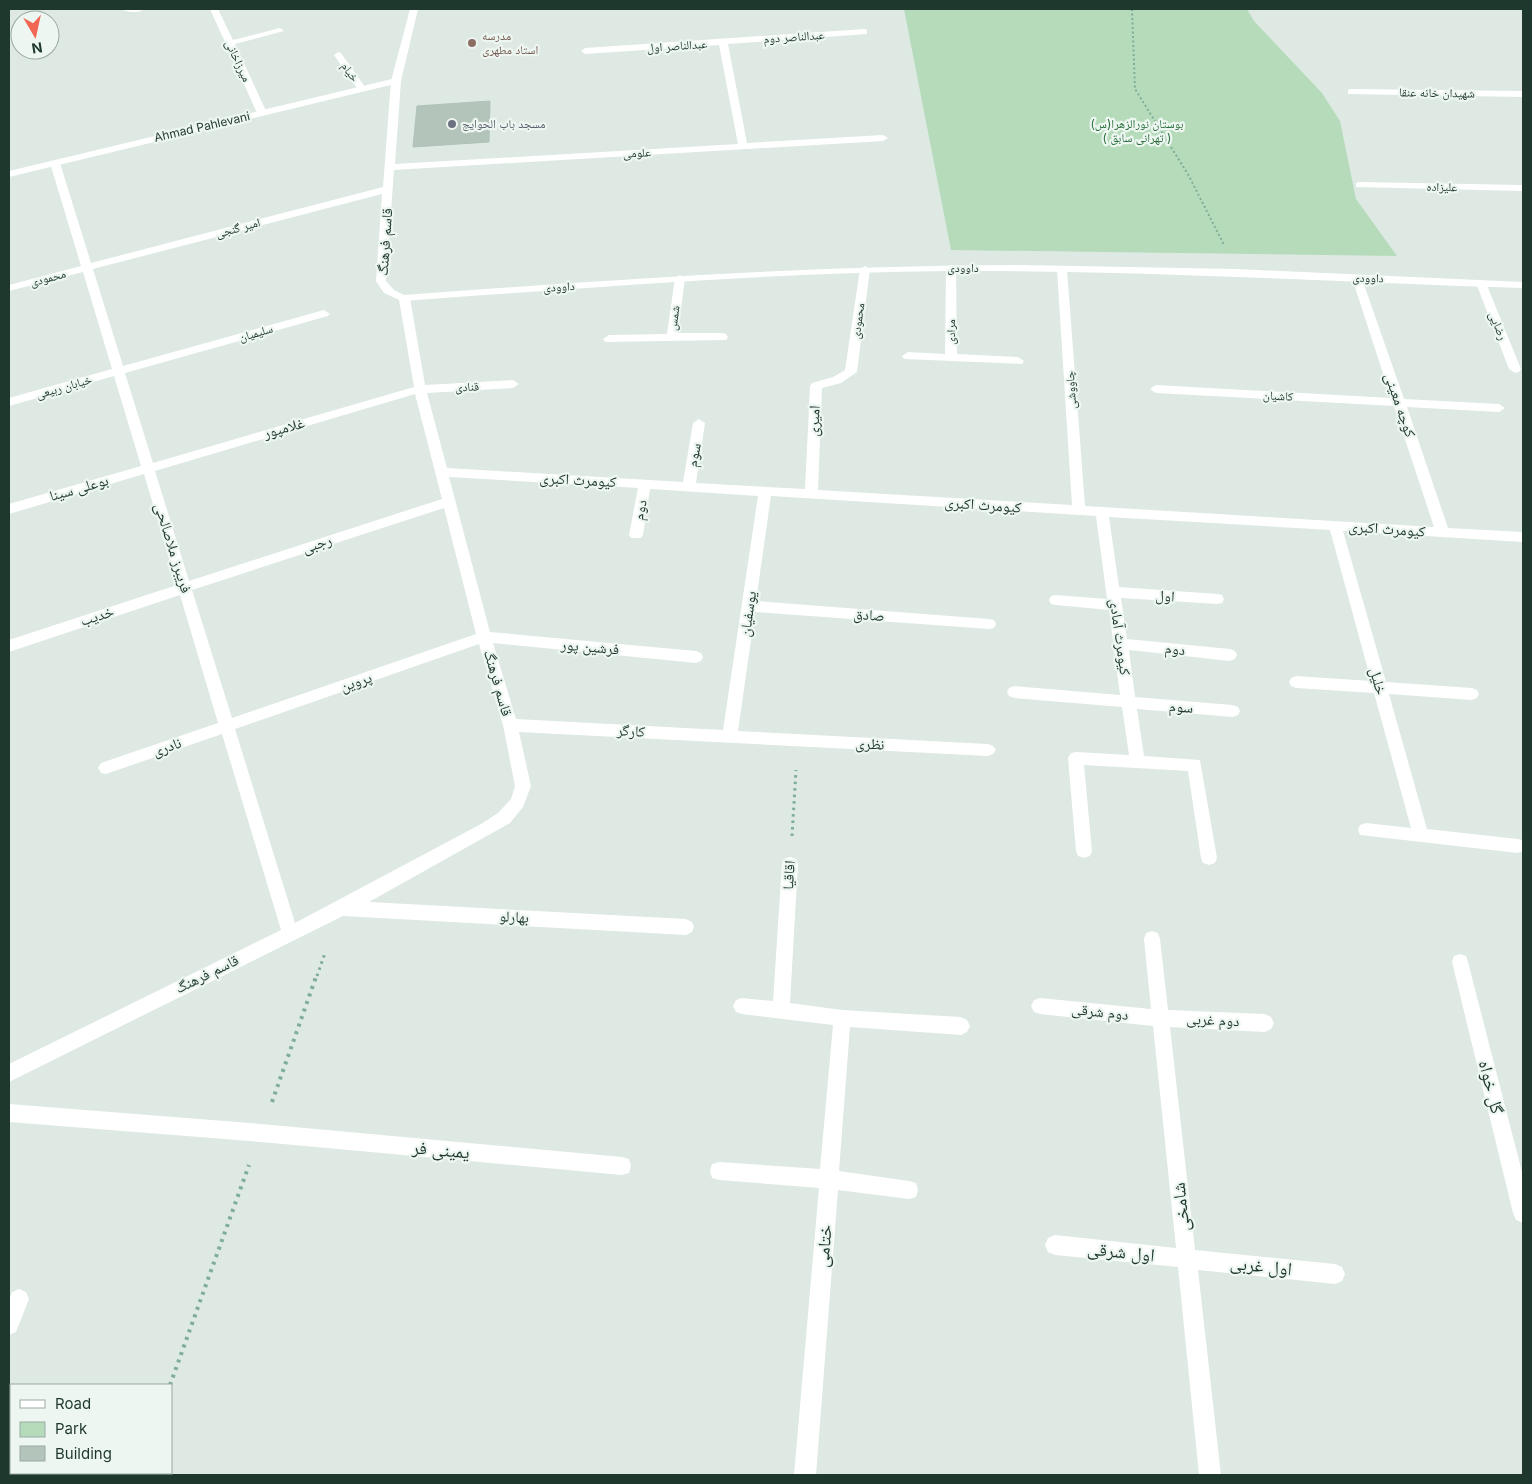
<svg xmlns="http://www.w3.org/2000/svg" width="1532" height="1484" font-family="Inter,'Noto Naskh Arabic',sans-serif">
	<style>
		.green { fill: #b6dbbb }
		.building { fill: #b3c4bb; stroke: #b0c2b9 }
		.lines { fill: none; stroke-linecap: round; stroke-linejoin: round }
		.path-far2 { stroke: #7ead98; stroke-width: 2; stroke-dasharray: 2 2.5; stroke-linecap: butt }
		.path-far1 { stroke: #7ead98; stroke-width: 3; stroke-dasharray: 2.5 4; stroke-linecap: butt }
		.path { stroke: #7ead98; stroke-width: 4; stroke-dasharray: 3 5; stroke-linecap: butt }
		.minor { fill: #fff; fill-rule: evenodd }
		.tertiary { fill: #fff; fill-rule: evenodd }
		.education-dot { fill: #8d6e63; stroke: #edf6f1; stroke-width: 2 }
		.worship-dot { fill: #6b7280; stroke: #edf6f1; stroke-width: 2 }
		.labels { text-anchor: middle; stroke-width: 4.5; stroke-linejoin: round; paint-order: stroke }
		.far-education-label { font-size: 12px; fill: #785e54; stroke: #edf6f1; text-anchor: start }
		.far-street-label { font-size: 12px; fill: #1f382e; stroke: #edf6f1 }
		.far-worship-label { font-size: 12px; fill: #5b616d; stroke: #edf6f1; text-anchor: start }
		.far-park-label { font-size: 12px; fill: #2a6e3c; stroke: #edf6f1 }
		.street-label { font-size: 15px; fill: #1f382e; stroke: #edf6f1 }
		.near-street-label { font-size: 18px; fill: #1f382e; stroke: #edf6f1 }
	</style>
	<rect width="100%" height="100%" fill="#dde9e2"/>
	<path class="green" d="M904,9H1247L1254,21L1322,93L1340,121L1356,199L1397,256L951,250Z"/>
	<path class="building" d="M490,101L489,142L413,147L417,106Z"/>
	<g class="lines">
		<path class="path-far2" d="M1132,9L1135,89L1189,176L1224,245"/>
		<path class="path-far1" d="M792,836L796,770
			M317,976L325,953"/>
		<path class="path" d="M272,1102L317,974
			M170,1385L249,1165
			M138,1475L139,1473"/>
		<path class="minor" d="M122,9H145C140,13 126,13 122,9Z
			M210,9H218L233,40L280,28L284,31L235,44L267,113L265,115H259L257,113Z
			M410,9H418L401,81L395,164L738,144L719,45L585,54L581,51L585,48L864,29L867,30V34L728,44L747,143L883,135L888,138L883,141L394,170L386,281L394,290L410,298L425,385L513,380L519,384L513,388L427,393L447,468L683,482L693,423L699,419L705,423L696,483L805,489L810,386L812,383L833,377L845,370L860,269L865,266L870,269L857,372L841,383L822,388L818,490L1072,505L1057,270L1062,267L1067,270L1085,506L1434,527L1394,406L1156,393L1150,389L1156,385L1391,398L1352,278L1357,275L1361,276L1404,399L1499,404L1505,408L1499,412L1407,407L1448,528L1523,532V542L1343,531L1386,682L1472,688L1477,690L1479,694L1477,698L1472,700L1389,694L1427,829L1518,839L1523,841V851L1518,853L1360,835L1358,830L1360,825L1366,823L1411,828L1374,693L1296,688L1291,686L1289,682L1291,678L1296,676L1371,681L1330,530L1109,517L1119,587L1217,594L1222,595L1224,599L1222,603L1217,604L1121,598L1127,639L1230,649L1235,651L1237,655L1235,659L1230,661L1129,650L1135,697L1233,705L1238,707L1240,711L1238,715L1233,717L1137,709L1144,756L1200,760L1217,858L1215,863L1209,865L1203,863L1201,858L1188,771L1084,765L1092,851L1090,856L1084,858L1078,856L1076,851L1068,758L1071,753L1076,752L1129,755L1122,707L1014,698L1009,696L1007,692L1009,688L1014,686L1120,695L1109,610L1056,605L1051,604L1049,600L1051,596L1056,595L1107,599L1096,516L771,496L756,601L989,619L994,620L996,624L994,628L989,629L755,612L738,731L988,744L993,746L996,750L993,754L988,756L519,732L531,786L523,807L510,823L369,902L686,919L692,922L694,927L692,932L686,935L343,916L9,1082V1064L281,930L222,734L106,774L101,773L98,768L101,763L218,723L180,595L9,652V640L177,585L144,474L9,514V504L141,466L114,376L9,406V398L112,369L83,272L9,291V285L81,266L50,163L55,160L60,163L91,263L383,187L391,81ZM382,194L376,281L384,293L399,300L414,387L153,463L125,373L328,316L330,314L324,310L123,366L93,269ZM415,394L442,499L189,581L155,471ZM449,477L638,488L629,535L631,538H641L643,535L650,489L758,496L723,730L516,719L493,643L696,663L701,661L703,657L701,653L696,651L490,632ZM444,508L476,634L232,718L192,590ZM479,644L503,725L515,786L511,799L498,813L481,824L295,923L235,729Z
			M338,52L341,53L365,87V91H359L334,55Z
			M1351,89L1523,91V97L1348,94V90Z
			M1360,182L1523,185V191L1356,187V183Z
			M951,265L956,268L957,354L1018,357L1024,361L1022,364L904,359L902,356L908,352L945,354L946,268Z
			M680,275L685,278L678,333H722L726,334L728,337L726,340L605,342L603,339L609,335L667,334L675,278Z
			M1481,280L1486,283L1521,369L1519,372L1515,373L1509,369L1476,283Z
			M790,857L796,859L798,864L790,1003L842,1010L961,1017L967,1020L970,1026L967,1032L961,1035L850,1027L839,1171L909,1181L916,1183L918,1190L916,1197L909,1199L838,1190L816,1475H794L819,1188L719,1180L712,1178L710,1171L712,1164L719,1162L820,1169L833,1025L742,1014L736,1012L733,1006L736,1000L742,998L773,1001L782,864L784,859Z
			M1152,931L1158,933L1160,939L1168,1010L1265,1014L1271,1017L1274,1023L1271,1029L1265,1032L1170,1027L1195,1250L1335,1264L1342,1267L1345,1274L1342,1281L1335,1284L1198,1270L1221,1475H1199L1178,1267L1055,1255L1048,1252L1045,1245L1048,1238L1055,1235L1176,1248L1153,1026L1040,1014L1034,1012L1031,1006L1034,1000L1040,998L1151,1009L1144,939L1146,933Z
			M1460,954L1466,956L1468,962L1523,1176V1223L1516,1220L1513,1213L1452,962L1454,956Z
			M9,1104L261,1124L622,1157L629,1159L631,1166L629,1173L622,1175L261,1142L9,1122Z
			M19,1289L26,1292L29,1299L16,1332L9,1335V1300L12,1292Z"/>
		<path class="tertiary" d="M396,78L401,81L399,83L9,177V171Z
			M1021,265L1236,269L1523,282V288C1332,282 1141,270 949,271C767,273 586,288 404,301L398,298L404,295C610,280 814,265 1021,265Z"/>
	</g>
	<circle class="education-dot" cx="472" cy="43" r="5"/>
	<circle class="worship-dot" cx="452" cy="124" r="5"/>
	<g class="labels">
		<g class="far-education-label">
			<text x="482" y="40">مدرسه<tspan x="482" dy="14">استاد مطهری</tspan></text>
		</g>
		<g class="far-street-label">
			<text transform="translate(794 37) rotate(-4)" y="4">عبدالناصر دوم</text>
			<text transform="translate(677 46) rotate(-4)" y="4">عبدالناصر اول</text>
			<text transform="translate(238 61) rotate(65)" y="4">میرزاخانی</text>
			<text transform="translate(350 72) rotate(54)" y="4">خیام</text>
			<text transform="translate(1437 93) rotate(1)" y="4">شهیدان خانه‌ عنقا</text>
			<text transform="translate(202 127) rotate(-13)" y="4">Ahmad Pahlevani</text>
			<text transform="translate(637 153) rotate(-3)" y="4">علومی</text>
			<text transform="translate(1442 187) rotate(1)" y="4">علیزاده</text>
			<text transform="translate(238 228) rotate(-15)" y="4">امیر گنجی</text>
			<text x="963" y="272">داوودی</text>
			<text transform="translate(48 278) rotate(-15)" y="4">محمودی</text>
			<text transform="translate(1368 278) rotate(2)" y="4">داوودی</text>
			<text transform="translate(559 287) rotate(-4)" y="4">داوودی</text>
			<text transform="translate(674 318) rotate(-82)" y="4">شمس</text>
			<text transform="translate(858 321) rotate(-82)" y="4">محمودی</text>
			<text transform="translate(1498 326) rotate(68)" y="4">رضایی</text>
			<text transform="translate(951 332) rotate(-90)" y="4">مرادی</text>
			<text transform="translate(256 333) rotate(-16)" y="4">سلیمیان</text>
			<text transform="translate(64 387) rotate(-16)" y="4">خیابان ربیعی</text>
			<text transform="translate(467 387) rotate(-3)" y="4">قنادی</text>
			<text transform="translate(1071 390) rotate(-94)" y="4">چاووشی</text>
			<text transform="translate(1278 396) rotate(3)" y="4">کاشیان</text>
		</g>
		<g class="far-worship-label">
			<text x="462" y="128">مسجد باب الحوایج</text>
		</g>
		<g class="far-park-label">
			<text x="1137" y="128">بوستان نورالزهرا(س)<tspan x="1137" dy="14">( تهرانی سابق )</tspan></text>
		</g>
		<g class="street-label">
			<text transform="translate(385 242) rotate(-86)" y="5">قاسم فرهنگ</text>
			<text transform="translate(1400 405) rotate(71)" y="5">کوچه معینی</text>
			<text transform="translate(814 421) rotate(-87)" y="5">امیری</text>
			<text transform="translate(284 428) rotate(-16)" y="5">غلامپور</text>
			<text transform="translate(694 455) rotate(-80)" y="5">سوم</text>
			<text transform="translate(578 480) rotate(3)" y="5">کیومرث اکبری</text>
			<text transform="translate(79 488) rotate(-16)" y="5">بوعلی سینا</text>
			<text transform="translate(983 505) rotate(4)" y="5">کیومرث اکبری</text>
			<text transform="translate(640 510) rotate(-80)" y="5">دوم</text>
			<text transform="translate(1387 529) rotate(4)" y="5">کیومرث اکبری</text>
			<text transform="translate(317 544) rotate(-18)" y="5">رجبی</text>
			<text transform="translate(173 548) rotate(73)" y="5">فریبرز ملاصالحی</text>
			<text transform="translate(1165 596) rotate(4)" y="5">اول</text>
			<text transform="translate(748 614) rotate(-82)" y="5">یوسفیان</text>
			<text transform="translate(869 615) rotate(4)" y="5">صادق</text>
			<text transform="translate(97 616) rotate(-18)" y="5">خدیب</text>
			<text transform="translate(1120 637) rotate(82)" y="5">کیومرث آمادی</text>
			<text transform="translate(590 647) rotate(5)" y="5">فرشین پور</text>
			<text transform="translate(1175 649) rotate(6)" y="5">دوم</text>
			<text transform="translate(1378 681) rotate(74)" y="5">خلیل</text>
			<text transform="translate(356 682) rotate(-19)" y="5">پروین</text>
			<text transform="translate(498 683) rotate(74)" y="5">قاسم فرهنگ</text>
			<text transform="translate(1181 707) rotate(4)" y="5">سوم</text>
			<text transform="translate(631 731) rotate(3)" y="5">کارگر</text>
			<text transform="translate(870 744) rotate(3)" y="5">نظری</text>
			<text transform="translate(167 747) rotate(-19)" y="5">نادری</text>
			<text transform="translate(789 875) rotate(-86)" y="5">اقاقیا</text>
			<text transform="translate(514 917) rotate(3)" y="5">بهارلو</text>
			<text transform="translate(207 974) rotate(-26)" y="5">قاسم فرهنگ</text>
			<text transform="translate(1100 1012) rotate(6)" y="5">دوم شرقی</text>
			<text transform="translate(1213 1020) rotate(3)" y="5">دوم غربی</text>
		</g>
		<g class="near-street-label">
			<text transform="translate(1491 1087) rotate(76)" y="6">گل خواه</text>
			<text transform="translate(441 1150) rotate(5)" y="6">یمینی فر</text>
			<text transform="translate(1181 1207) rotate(-96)" y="6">شامخی</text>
			<text transform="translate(824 1246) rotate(-85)" y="6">ختامی</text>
			<text transform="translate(1121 1252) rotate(6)" y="6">اول شرقی</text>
			<text transform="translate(1261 1266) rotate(6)" y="6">اول غربی</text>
		</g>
	</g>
	<rect width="1532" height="1484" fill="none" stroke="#1f382e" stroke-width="20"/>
	<rect x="10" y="1384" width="162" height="90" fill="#edf6f1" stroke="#9baaa3"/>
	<rect x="20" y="1400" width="25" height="8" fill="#ffffff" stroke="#9baaa3"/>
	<text x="55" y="1409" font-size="15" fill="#1f382e">Road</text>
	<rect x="20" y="1422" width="25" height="15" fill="#b6dbbb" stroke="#9baaa3"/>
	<text x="55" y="1434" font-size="15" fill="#1f382e">Park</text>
	<rect x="20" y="1446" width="25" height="15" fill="#b3c4bb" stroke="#9baaa3"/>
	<text x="55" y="1459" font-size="15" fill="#1f382e">Building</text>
	<g transform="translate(35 35) rotate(171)"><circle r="24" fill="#edf6f1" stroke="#9baaa3"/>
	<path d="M0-4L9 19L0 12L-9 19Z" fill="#f16754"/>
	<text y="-8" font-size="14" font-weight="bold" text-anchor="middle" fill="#1f382e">N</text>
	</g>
</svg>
